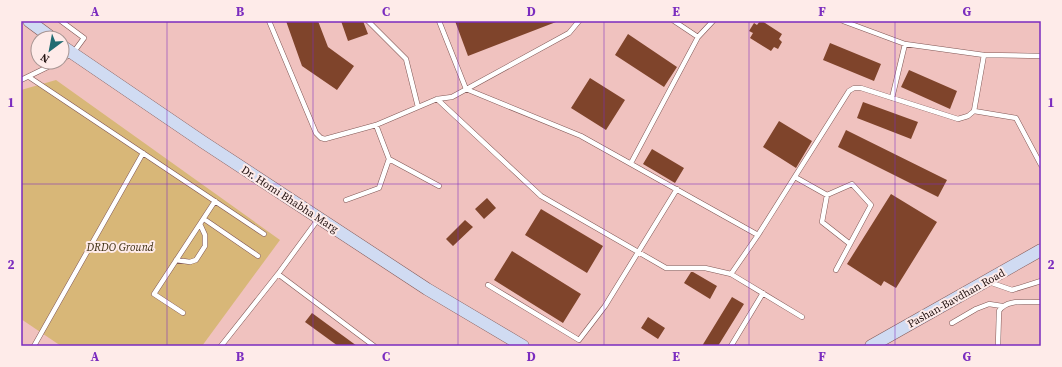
<svg xmlns="http://www.w3.org/2000/svg" width="1062" height="367" font-family="'Source Serif 4',serif">
	<style>
		.green { fill: #d8b778 }
		.building { fill: #7f442b }
		.lines { fill: none; stroke-linecap: round; stroke-linejoin: round }
		.service-casing { stroke: #805856; stroke-width: 5.5 }
		.secondary-casing { stroke: #805856; stroke-width: 13 }
		.service { stroke: #fff; stroke-width: 4.5 }
		.secondary { stroke: #d0dbf2; stroke-width: 12 }
		.grid { fill: none; stroke: #7b2cbf; stroke-width: 1; stroke-opacity: 0.55 }
		.labels { text-anchor: middle; stroke-width: 4; stroke-linejoin: round; paint-order: stroke }
		.street-label { font-size: 11px; fill: #241413; stroke: #feebe9 }
		.park-label { font-size: 11px; font-style: italic; fill: #3a2c0f; stroke: #feebe9 }
		.neatline { fill: none; stroke: #7b2cbf; stroke-width: 1.5 }
		.grid-label { font-size: 13px; text-anchor: middle; font-weight: bold; fill: #7b2cbf }
	</style>
	<rect width="100%" height="100%" fill="#f0c2bf"/>
	<path class="green" d="M56,80L280,240L202,346H61L21,319V90Z"/>
	<path class="building" d="M286,21H318L328,47L354,66L337,90L302,66Z
		M341,21H363L368,34L348,41Z
		M455,21H556V22L468,56Z
		M760,21H762L782,34L779,39L782,42L778,49L774,47L771,51L750,38L753,33L749,31L754,23L757,25Z
		M628,34L677,67L664,87L615,55Z
		M830,43L881,64L874,81L823,60Z
		M909,70L957,91L950,109L901,87Z
		M590,78L625,100L606,130L571,108Z
		M863,102L918,122L911,139L857,118Z
		M779,121L812,141L796,168L763,147Z
		M846,130L947,180L938,197L838,147Z
		M652,149L684,168L675,183L643,164Z
		M891,194L937,222L896,288L884,281L881,286L847,264Z
		M487,198L496,208L484,219L475,209Z
		M541,209L603,246L587,273L525,235Z
		M465,220L473,227L453,246L446,239Z
		M512,251L581,294L563,323L494,280Z
		M691,272H693L717,286L710,299L684,283Z
		M732,297L744,304L718,346H702Z
		M312,313L357,346H338L305,322Z
		M648,317L665,328L658,339L641,328Z"/>
	<g class="lines">
		<defs>
			<path id="service" d="M61,21L84,38L73,53L62,59
				M269,21L316,133L321,138L325,139L376,125L437,99L452,97L569,33L579,21
				M368,21L406,59L418,107
				M439,21L466,89L581,136L758,235L731,274
				M674,21L698,37
				M843,21L905,44L984,55L1041,56
				M29,77L264,234
				M21,80L58,62
				M892,98L905,44
				M437,99L541,196L666,268H705L731,274L802,317
				M974,111L1016,118L1041,165
				M389,159L439,186
				M631,163L698,37L713,21
				M795,177L827,195L852,184L871,205L836,270
				M827,195L822,222L850,244
				M346,200L379,188L389,159L376,125
				M204,219L258,256
				M758,235L849,91L854,88H861L958,119L968,116L974,111L984,55
				M176,260L190,262L196,260L205,246V235L200,224
				M278,274L374,346
				M989,282L1012,290L1041,281
				M488,285L579,340L605,306L677,189
				M183,313L154,294L215,201
				M952,323L976,309L989,304L1002,306
				M34,346L143,153
				M221,346L278,274L319,218
				M731,346L763,293
				M998,346L999,311C1007,298 1028,303 1041,302"/>
			<path id="secondary" d="M29,21L52,38
				M62,46L203,142L427,289L523,346
				M871,346L1041,250"/>
		</defs>
		<use href="#service" class="service-casing"/>
		<use href="#secondary" class="secondary-casing"/>
		<use href="#service" class="service"/>
		<use href="#secondary" class="secondary"/>
	</g>
	<path class="grid" d="M167,21V346M313,21V346M458,21V346M604,21V346M749,21V346M895,21V346M21,184H1041"/>
	<g class="labels">
		<g class="street-label">
			<text transform="translate(290 199) rotate(33)" y="4">Dr. Homi Bhabha Marg</text>
			<text transform="translate(956 298) rotate(-29)" y="4">Pashan-Bavdhan Road</text>
		</g>
		<g class="park-label">
			<text x="120" y="251">DRDO Ground</text>
		</g>
	</g>
	<rect width="1062" height="367" fill="none" stroke="#feebe9" stroke-width="44"/>
	<g transform="translate(50 50) rotate(212)"><circle r="19" fill="#feebe9" stroke="#a79593"/>
	<path d="M0-3L7 15L0 10L-7 15Z" fill="#216c72"/>
	<text y="-6" font-size="11" font-weight="bold" text-anchor="middle" fill="#241413">N</text>
	</g>
	<rect x="22" y="22" width="1018" height="323" class="neatline"/>
	<g class="grid-label">
		<text x="95" y="16">A</text>
		<text x="240" y="16">B</text>
		<text x="386" y="16">C</text>
		<text x="531" y="16">D</text>
		<text x="676" y="16">E</text>
		<text x="822" y="16">F</text>
		<text x="967" y="16">G</text>
		<text x="11" y="107">1</text>
		<text x="1051" y="107">1</text>
		<text x="11" y="269">2</text>
		<text x="1051" y="269">2</text>
		<text x="95" y="361">A</text>
		<text x="240" y="361">B</text>
		<text x="386" y="361">C</text>
		<text x="531" y="361">D</text>
		<text x="676" y="361">E</text>
		<text x="822" y="361">F</text>
		<text x="967" y="361">G</text>
	</g>
</svg>
